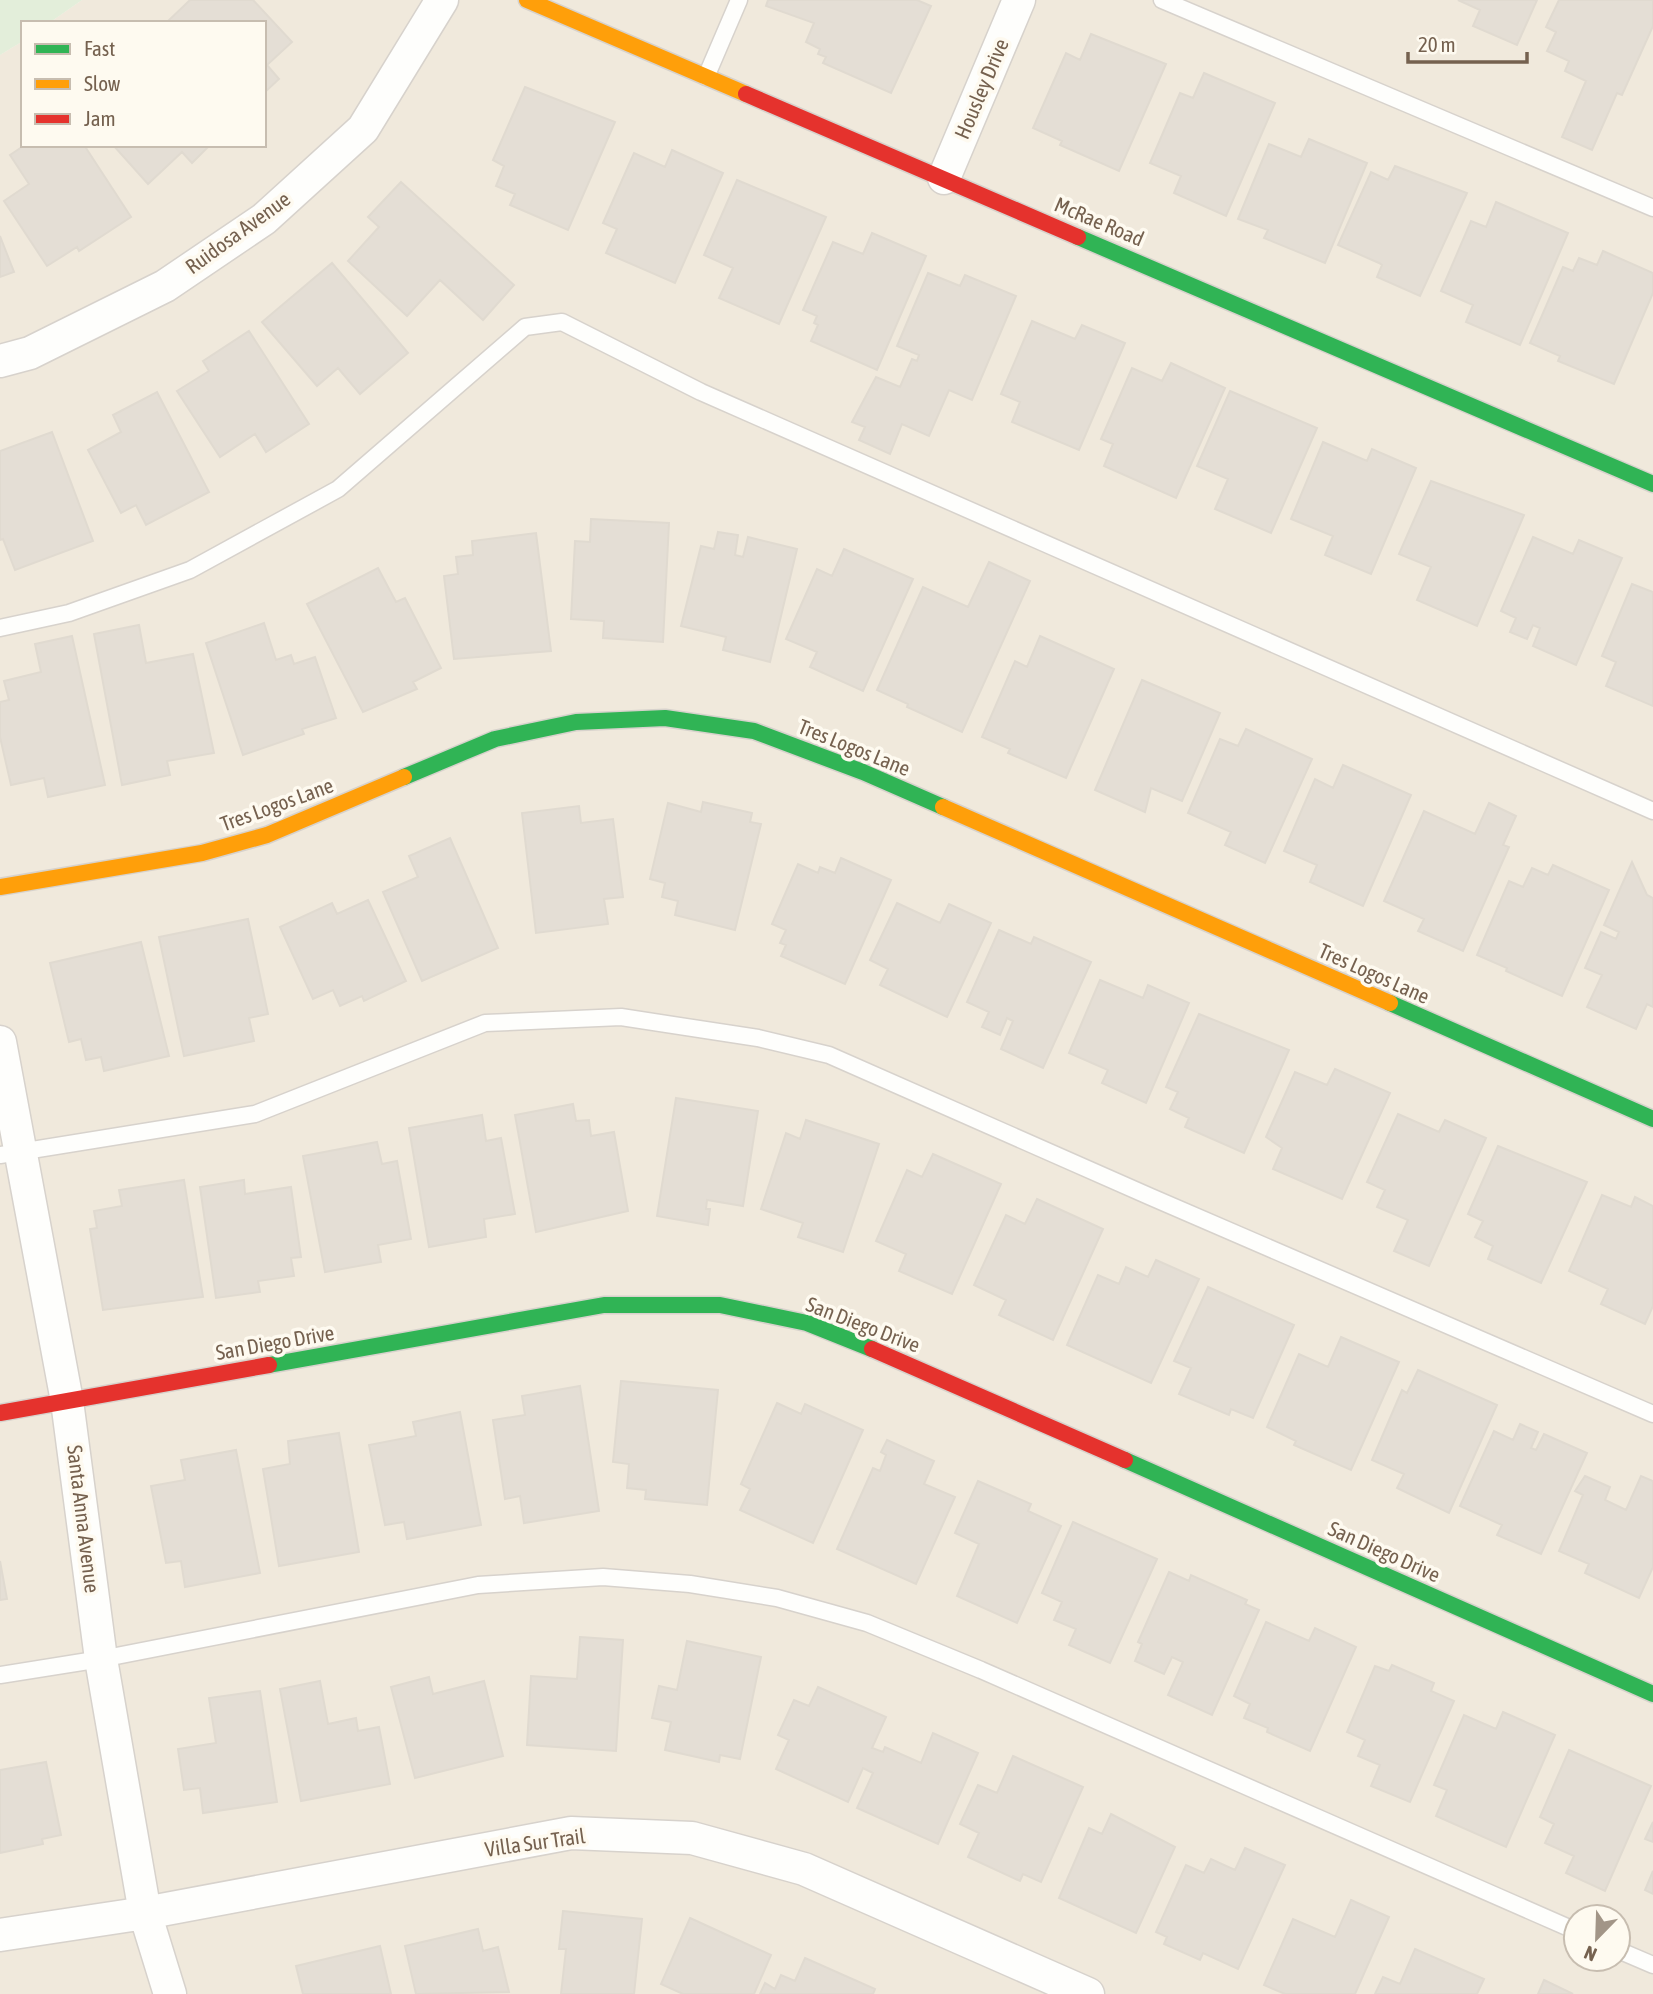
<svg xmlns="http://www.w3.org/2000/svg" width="1653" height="1994" font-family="'Asap Condensed',sans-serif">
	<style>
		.residential { fill: #f0e9dc; fill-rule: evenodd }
		.green { fill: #e3eeda }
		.building { fill: #e4ded5; stroke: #e0dad0; stroke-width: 2 }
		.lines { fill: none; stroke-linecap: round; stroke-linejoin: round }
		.lane-casing { stroke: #d7d2cc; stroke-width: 19 }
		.street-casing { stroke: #d7d2cc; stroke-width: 35 }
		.fast-casing { stroke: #d7d2cc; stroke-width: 19 }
		.slow-casing { stroke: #d7d2cc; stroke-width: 19 }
		.jam-casing { stroke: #d7d2cc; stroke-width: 19 }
		.lane { stroke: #fefefc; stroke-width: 16 }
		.street { stroke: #fefefc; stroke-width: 32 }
		.fast { stroke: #30b455; stroke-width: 16 }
		.slow { stroke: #ff9f0a; stroke-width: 16 }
		.jam { stroke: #e5322d; stroke-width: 16 }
		.labels { text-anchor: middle; stroke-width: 7; stroke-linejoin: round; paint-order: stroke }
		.street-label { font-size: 21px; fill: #75614f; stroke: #fefaf0 }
	</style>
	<rect width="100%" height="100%" fill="#f7f5ee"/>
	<path class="residential" d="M82,0H1653V1994H0V55L23,41V145H264V23H49ZM1576,1917H1618V1959H1576Z"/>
	<path class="green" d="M0,0H82L49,23H23V41L0,55Z"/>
	<path class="building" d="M190,0H253L292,42L267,65L279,79L264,93V23H166Z
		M768,0H917L931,6L891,93L823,63L826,57L818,54L820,49L806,42L814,23L766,6Z
		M1458,0H1537L1517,45L1473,26L1480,10Z
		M1559,0H1653V26L1622,95L1617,93L1592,150L1562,137L1586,81L1565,71L1569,61L1547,51L1556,32L1546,27Z
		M1091,34L1166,64L1119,171L1060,145L1062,141L1033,128L1066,53L1080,60Z
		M1204,73L1275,103L1226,216L1174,193L1181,176L1150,163L1180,93L1193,98Z
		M525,87L615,122L568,230L510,205L515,194L496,186L504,166L493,160Z
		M1309,139L1367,163L1325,263L1264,238L1268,230L1238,219L1269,144L1301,157Z
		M25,145H84L131,217L79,251L77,247L47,266L4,201L29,184L10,155Z
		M113,145H210L192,163L182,152L148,184Z
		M672,150L723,173L675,283L606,253L617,229L603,223L634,153L665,167Z
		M1395,166L1467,193L1420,296L1377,277L1382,265L1379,263L1338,245L1371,172L1388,180Z
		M737,180L826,217L779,324L719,298L733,268L704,255Z
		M401,182L514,285L483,320L440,280L407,316L348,261L379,227L368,217Z
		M1496,202L1568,233L1520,345L1466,322L1473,305L1441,291L1471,221L1486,227Z
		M872,233L926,256L877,370L811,341L818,325L814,323L817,316L803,310L833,242L863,254Z
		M0,236L14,272L0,277Z
		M1603,251L1653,273V293L1614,384L1558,361L1560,356L1530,343L1563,267L1573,271L1579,258L1597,265Z
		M332,263L408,353L360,394L338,368L317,386L262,322Z
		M928,273L960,286L965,275L1016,296L972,400L949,390L929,436L902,424L890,454L859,440L865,427L852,422L876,377L900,387L912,359L917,361L919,355L897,346Z
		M1032,321L1075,339L1082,325L1125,343L1079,450L1012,422L1020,402L1001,394Z
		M249,331L309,424L266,452L255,434L220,457L177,391L209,371L203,361Z
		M1171,363L1225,388L1176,498L1104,466L1113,444L1101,439L1132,368L1162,381Z
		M1230,391L1317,428L1271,533L1215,509L1228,479L1197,466Z
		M157,392L209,492L146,525L136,505L121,513L88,450L121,432L113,415Z
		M52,432L93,541L15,570L3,539L0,540V451Z
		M1323,442L1367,461L1372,449L1416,468L1371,574L1325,555L1333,536L1291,519Z
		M1431,481L1524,515L1477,626L1417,600L1431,567L1399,554Z
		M591,519L669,523L663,642L603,638L604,621L571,619L575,541L590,542Z
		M718,532L738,535L735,555L743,557L748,537L797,549L770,662L723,650L726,637L681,626L701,546L714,549Z
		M536,533L551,651L454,659L444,576L458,574L456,557L473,555L472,541Z
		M1533,537L1573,554L1579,540L1622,558L1576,665L1533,646L1540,628L1533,625L1527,639L1510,632L1516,618L1501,611Z
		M844,549L913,579L863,691L810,667L817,652L786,639L817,569L832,576Z
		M989,562L1030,581L962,732L907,707L908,704L877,690L923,587L968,607Z
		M378,568L396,602L405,598L441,668L413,682L417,689L363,712L307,604Z
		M1632,584L1653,592V706L1606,686L1616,662L1602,656Z
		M264,623L276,660L291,655L294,664L315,657L336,718L302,729L304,734L243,755L206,643Z
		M139,625L146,663L193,654L214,753L167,761L170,775L122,785L94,634Z
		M72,636L105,785L48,797L44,778L11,785L0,737V702L9,700L4,681L41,672L35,644Z
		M1040,636L1114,669L1066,778L1008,753L1010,749L982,737L1015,661L1027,667Z
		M1142,680L1220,713L1182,801L1151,788L1145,812L1095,790Z
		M1246,729L1312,759L1265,863L1225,845L1231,832L1188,813L1220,739L1238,746Z
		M1343,765L1411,795L1363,906L1310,882L1317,865L1284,851L1315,779L1333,788Z
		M703,802L752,813L750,822L761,824L735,930L675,915L678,901L662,897L665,883L650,879L668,803L701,812Z
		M1489,803L1516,816L1503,845L1509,847L1463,951L1418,931L1424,919L1384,901L1424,811L1475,834Z
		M579,806L581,823L613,819L623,897L604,899L608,924L536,933L522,813Z
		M450,838L498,948L422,981L383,892L418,877L409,856Z
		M841,858L891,880L845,984L781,956L786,945L780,943L786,930L772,924L798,864L818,873L820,867L835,873Z
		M1632,862L1647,895L1653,898V1007L1647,1004L1636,1029L1587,1007L1602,975L1585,968L1601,932L1616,939L1619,932L1604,925Z
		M1553,865L1609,890L1562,996L1506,971L1507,968L1477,955L1509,881L1523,887L1532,868L1548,875Z
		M368,900L406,981L364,1001L362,996L340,1006L333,990L313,999L280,927L332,903L337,914Z
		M897,903L940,923L949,904L991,923L947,1017L880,985L888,969L870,960Z
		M248,919L268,1014L249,1018L254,1041L184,1056L159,937Z
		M999,930L1031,944L1034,937L1091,962L1043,1068L1001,1049L1013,1021L1007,1018L1000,1035L982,1027L989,1012L967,1002Z
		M141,942L169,1056L104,1071L101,1057L86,1060L81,1039L69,1042L50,963Z
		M1100,980L1143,998L1148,985L1189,1003L1146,1103L1102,1083L1108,1070L1069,1053Z
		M1199,1014L1289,1050L1244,1153L1185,1127L1189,1118L1170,1109L1178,1092L1166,1087Z
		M1335,1069L1390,1093L1342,1199L1273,1169L1282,1148L1266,1137L1295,1072L1327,1085Z
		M676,1098L758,1111L743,1206L707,1200L706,1209H710L708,1225L657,1216Z
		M573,1104L576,1121L589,1120L591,1136L614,1132L628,1211L536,1232L515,1115Z
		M1398,1114L1439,1132L1445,1120L1486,1138L1429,1266L1394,1251L1408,1220L1377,1207L1385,1190L1367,1182Z
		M482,1115L486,1141L501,1138L515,1214L484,1219L486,1237L429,1247L409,1128Z
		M806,1120L879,1144L843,1252L798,1237L803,1223L761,1209L786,1133L800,1139Z
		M377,1142L382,1164L397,1161L411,1239L378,1245L381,1262L325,1272L303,1156Z
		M1498,1146L1587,1182L1541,1283L1488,1259L1493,1246L1475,1237L1483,1221L1468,1214Z
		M933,1154L1001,1184L952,1294L899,1271L906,1254L876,1241L907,1170L922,1177Z
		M184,1180L203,1297L103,1310L90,1229L97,1228L94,1211L122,1206L119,1190Z
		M244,1180L245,1194L291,1187L301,1257L291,1258L294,1276L258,1281L260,1292L216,1298L200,1187Z
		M1602,1195L1631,1207L1635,1197L1653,1206V1306L1645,1324L1601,1304L1608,1289L1569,1271Z
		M1037,1199L1103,1229L1053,1340L999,1315L1006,1300L974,1285L1006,1215L1025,1224Z
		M1156,1260L1199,1279L1151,1383L1067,1345L1098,1275L1119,1284L1126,1267L1148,1277Z
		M1208,1287L1294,1325L1253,1418L1231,1409L1229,1415L1179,1394L1191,1368L1174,1361Z
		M1341,1337L1399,1362L1351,1470L1294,1445L1296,1441L1267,1427L1299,1354L1328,1367Z
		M1418,1370L1497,1405L1449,1513L1397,1488L1404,1474L1372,1460L1402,1390L1407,1393Z
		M621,1381L718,1390L707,1505L645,1499L646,1490L627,1488L629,1464L613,1462Z
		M580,1386L599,1511L524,1523L520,1496L505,1499L493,1420L525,1415L522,1396Z
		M777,1403L801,1414L805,1404L863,1430L813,1543L740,1510L750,1489L741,1484Z
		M460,1412L481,1525L407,1539L404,1522L385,1525L369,1445L416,1436L413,1422Z
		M1520,1424L1538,1432L1531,1448L1536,1450L1544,1434L1587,1453L1541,1554L1497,1535L1502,1525L1460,1506L1494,1431L1513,1440Z
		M339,1433L359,1552L279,1566L263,1469L290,1464L288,1441Z
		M887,1440L934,1461L924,1484L955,1497L916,1584L837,1549L873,1468L880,1471L886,1455L881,1452Z
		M236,1450L260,1573L185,1587L181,1561L166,1563L151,1486L185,1480L181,1460Z
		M1585,1476L1610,1487L1605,1500L1626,1510L1641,1476L1653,1481V1567L1639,1598L1585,1573L1589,1564L1559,1551L1583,1495L1575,1491Z
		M978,1481L1031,1504L1028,1511L1061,1526L1017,1623L957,1596L979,1544L955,1533Z
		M1073,1522L1157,1559L1110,1663L1069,1645L1076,1629L1054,1620L1062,1602L1042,1593Z
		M0,1561L7,1599L0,1600Z
		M1169,1572L1189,1581L1191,1575L1247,1600L1245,1604L1259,1610L1212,1715L1168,1695L1183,1662L1172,1657L1164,1674L1135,1661L1142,1644L1138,1642Z
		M1266,1622L1309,1641L1315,1628L1356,1647L1310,1751L1267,1732L1268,1728L1244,1718L1250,1704L1234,1696Z
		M580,1637L623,1640L616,1751L527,1745L531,1676L577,1679Z
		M687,1641L761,1657L740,1759L720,1755L719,1762L665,1750L671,1722L652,1718L659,1686L677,1690Z
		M1392,1665L1434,1683L1431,1691L1454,1701L1410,1802L1371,1786L1380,1765L1358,1756L1365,1740L1347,1732L1375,1666L1389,1671Z
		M429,1677L433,1694L484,1681L503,1756L415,1778L391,1687Z
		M320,1681L328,1724L356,1718L358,1731L379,1727L390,1784L301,1801L280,1689Z
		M818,1687L886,1717L872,1748L883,1752L885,1747L921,1763L933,1733L978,1753L938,1844L857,1808L873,1773L863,1768L848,1802L776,1769L789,1740L778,1735L794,1700L809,1706Z
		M260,1691L277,1802L203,1813L200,1788L184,1790L178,1749L216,1743L209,1698Z
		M1503,1712L1555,1735L1506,1847L1436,1816L1447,1790L1434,1785L1464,1715L1496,1729Z
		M1569,1750L1651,1786L1605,1891L1566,1873L1574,1856L1545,1843L1554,1824L1540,1817Z
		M1013,1756L1083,1787L1041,1882L1023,1874L1020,1881L968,1857L979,1833L960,1824L978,1785L997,1793Z
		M46,1762L61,1835L42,1839L43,1844L0,1853V1770Z
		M1111,1814L1175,1847L1136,1933L1059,1898L1089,1828L1102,1834Z
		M1653,1822V1842L1645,1839Z
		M1245,1848L1285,1865L1238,1969L1203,1953L1200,1960L1164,1944L1167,1937L1156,1932L1186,1865L1204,1873L1211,1859L1235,1870Z
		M1653,1871V1894L1645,1890Z
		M1351,1900L1389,1917L1355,1994H1285L1264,1985L1293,1919L1335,1937Z
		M563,1911L642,1919L634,1994H561L566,1949H559Z
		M690,1918L771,1955L754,1994H683L661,1984Z
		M478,1929L483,1951L498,1947L509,1992L416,1994L405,1946Z
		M380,1946L391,1994H303L296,1966Z
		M1415,1949L1484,1979L1477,1994H1375L1383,1977L1400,1984Z
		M805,1958L875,1989L873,1994H760L765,1983L775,1989L781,1975L795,1981Z
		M1544,1980L1573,1994H1538Z"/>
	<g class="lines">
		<defs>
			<path id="lane" d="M1162,0L1653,208
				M706,77L739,0
				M0,628L69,613L190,570L338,489L525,327L562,322L701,392L1653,811
				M0,1155L255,1114L485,1023L621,1017L758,1038L829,1055L1151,1197L1653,1414
				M0,1675L101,1659L478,1585L603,1577L690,1584L777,1598L867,1623L981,1670L1576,1931
				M1618,1950L1653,1965"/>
			<path id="street" d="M944,178L1019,0
				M0,361L30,353L165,286L264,219L363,129L442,0
				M0,1042L67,1401L101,1659L145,1913L170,1994
				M0,1935L145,1913L571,1833L692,1838L804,1869L1088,1994"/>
			<path id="fast" d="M1078,237L1653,484
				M404,777L495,739L576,722L665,718L754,731L863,772L943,807
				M1390,1003L1653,1119
				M269,1365L604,1305H720L807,1323L872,1349
				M1125,1460L1653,1694"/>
			<path id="slow" d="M527,0L746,94
				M943,807L1390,1003
				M0,887L202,853L267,835L404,777"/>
			<path id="jam" d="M746,94L1078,237
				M872,1349L1125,1460
				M0,1413L269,1365"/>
		</defs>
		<use href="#lane" class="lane-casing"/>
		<use href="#street" class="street-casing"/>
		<use href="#fast" class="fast-casing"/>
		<use href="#slow" class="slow-casing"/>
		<use href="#jam" class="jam-casing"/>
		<use href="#lane" class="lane"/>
		<use href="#street" class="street"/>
		<use href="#fast" class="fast"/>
		<use href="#slow" class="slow"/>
		<use href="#jam" class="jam"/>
	</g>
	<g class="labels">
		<g class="street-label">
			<text transform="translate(982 89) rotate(-67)" y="7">Housley Drive</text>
			<text transform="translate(1099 222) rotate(23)" y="7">McRae Road</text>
			<text transform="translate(238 233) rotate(-36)" y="7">Ruidosa Avenue</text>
			<text transform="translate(854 748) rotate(22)" y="7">Tres Logos Lane</text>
			<text transform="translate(277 805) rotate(-20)" y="7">Tres Logos Lane</text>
			<text transform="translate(1374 974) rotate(24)" y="7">Tres Logos Lane</text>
			<text transform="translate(863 1325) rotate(21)" y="7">San Diego Drive</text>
			<text transform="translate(275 1343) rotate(-10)" y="7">San Diego Drive</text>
			<text transform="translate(83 1519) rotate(83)" y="7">Santa Anna Avenue</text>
			<text transform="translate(1384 1552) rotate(24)" y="7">San Diego Drive</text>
			<text transform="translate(535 1843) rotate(-8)" y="7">Villa Sur Trail</text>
		</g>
	</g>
	<rect x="21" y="21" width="245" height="126" fill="#fefaf0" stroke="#c7bdb0" stroke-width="2"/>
	<rect x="35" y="44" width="35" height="10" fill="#30b455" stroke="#c7bdb0" stroke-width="2"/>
	<text x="84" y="56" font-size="21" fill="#75614f">Fast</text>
	<rect x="35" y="79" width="35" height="10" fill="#ff9f0a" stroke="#c7bdb0" stroke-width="2"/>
	<text x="84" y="91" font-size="21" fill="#75614f">Slow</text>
	<rect x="35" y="114" width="35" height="10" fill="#e5322d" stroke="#c7bdb0" stroke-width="2"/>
	<text x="84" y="126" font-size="21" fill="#75614f">Jam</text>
	<g transform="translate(1597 1938) rotate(203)"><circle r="33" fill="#fefaf0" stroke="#c7bdb0" stroke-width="2"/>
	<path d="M0-5L12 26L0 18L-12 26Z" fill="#a29587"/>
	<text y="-10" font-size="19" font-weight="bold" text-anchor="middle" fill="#75614f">N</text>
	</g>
	<path d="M1408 52v10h119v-10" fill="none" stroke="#75614f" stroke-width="3.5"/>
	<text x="1418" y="52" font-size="21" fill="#75614f" stroke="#fefaf0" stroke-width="5" paint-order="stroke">20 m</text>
</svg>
